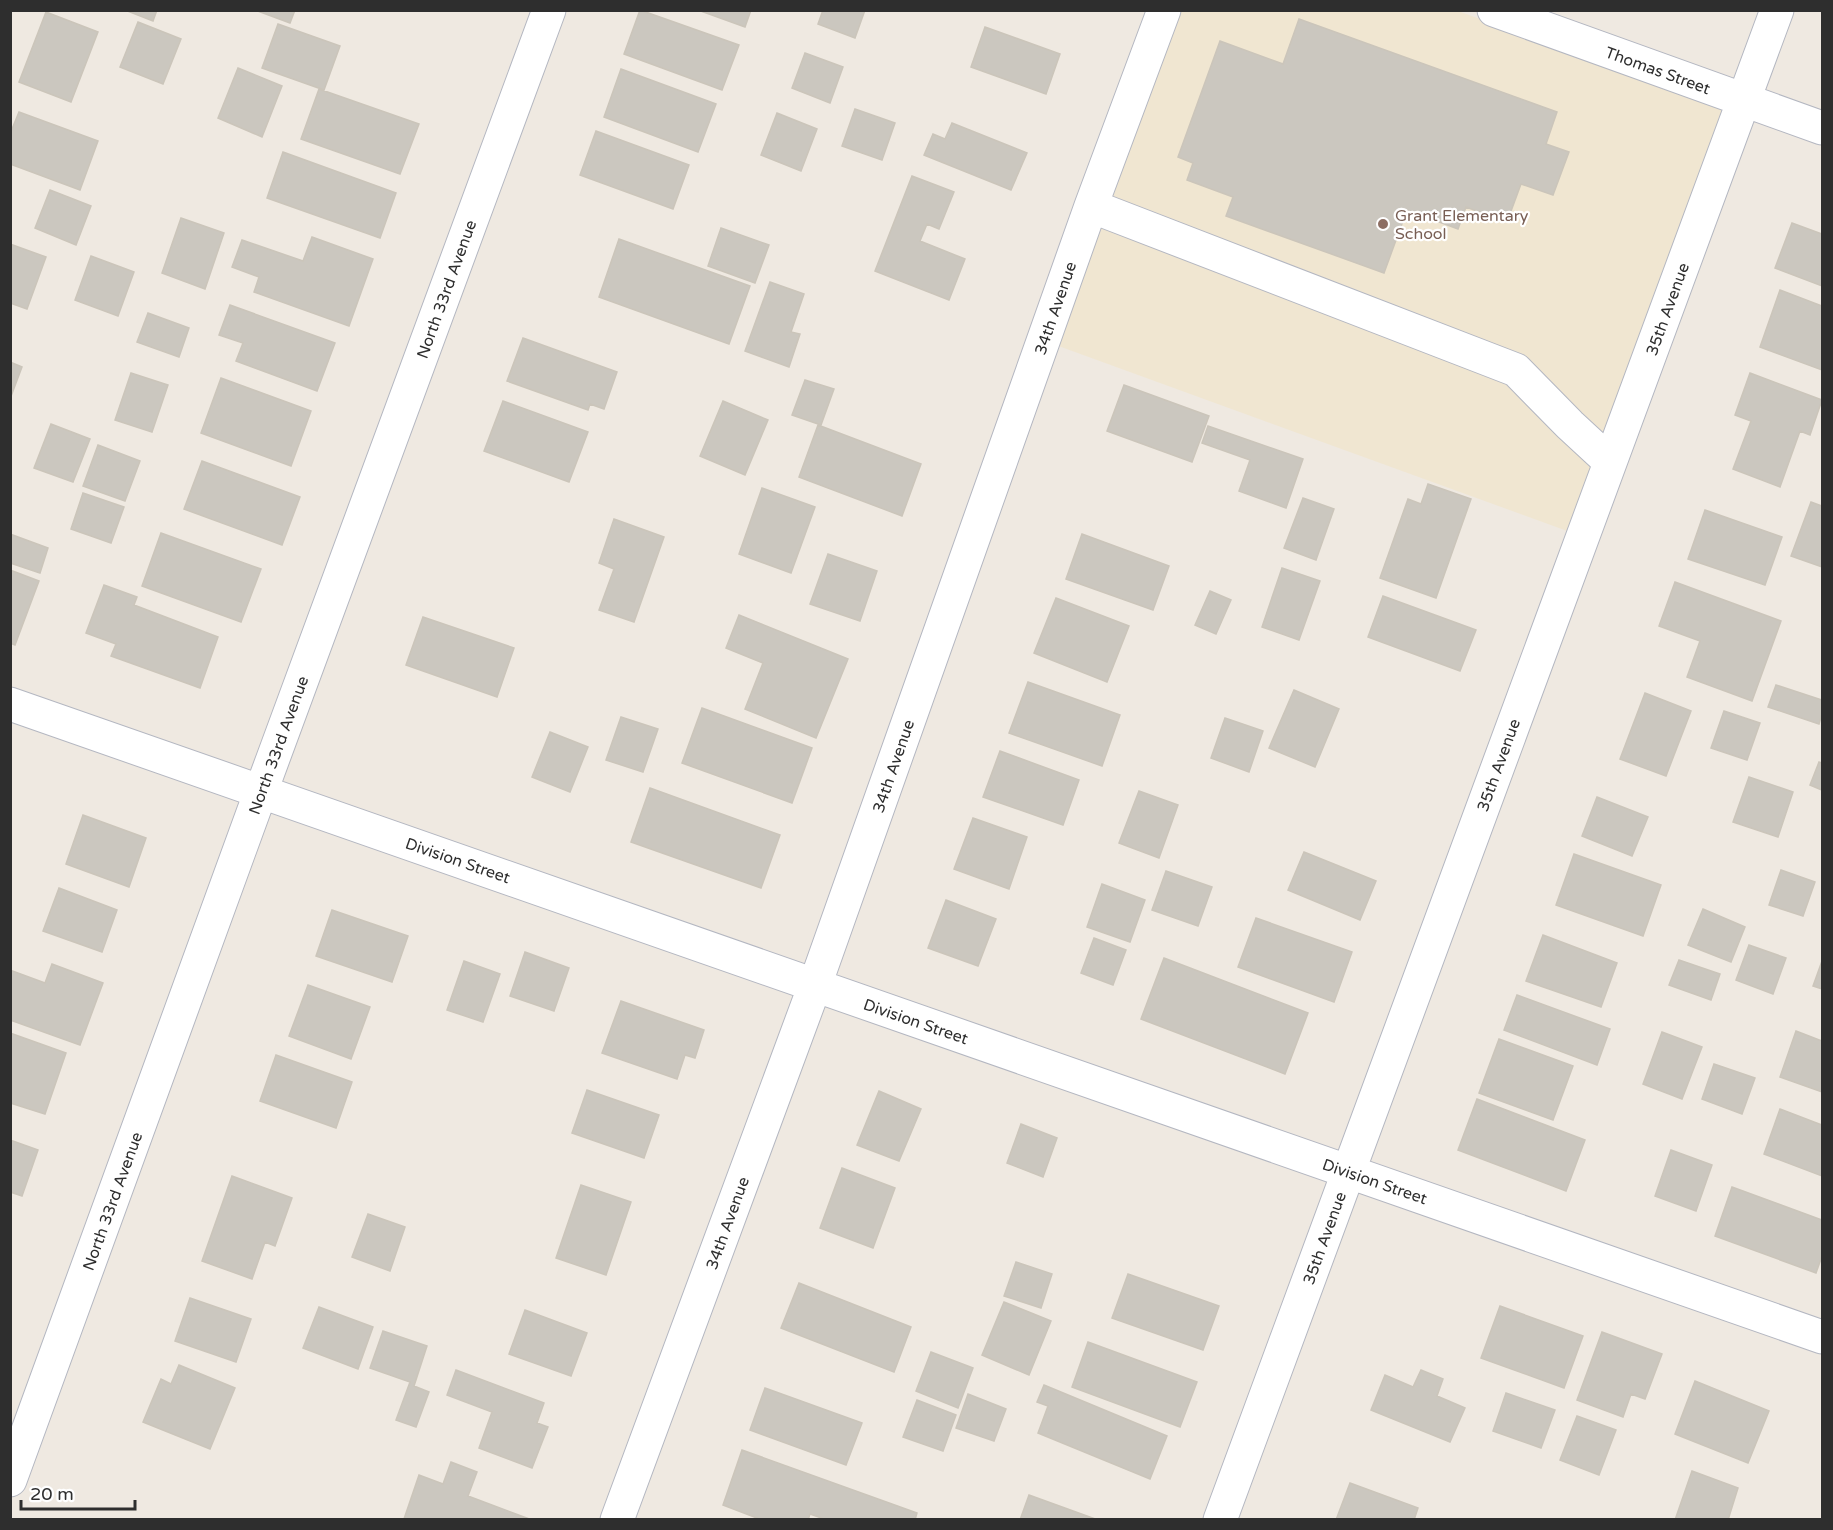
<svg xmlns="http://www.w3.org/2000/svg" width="1833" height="1530" font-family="'Varela Round',sans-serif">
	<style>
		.education { fill: #f0e6d1 }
		.building { fill: #cbc7bf; stroke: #cbc5ba; stroke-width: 1.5 }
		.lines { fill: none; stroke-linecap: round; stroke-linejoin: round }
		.minor-casing { stroke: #b4b7c1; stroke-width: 35 }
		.minor { stroke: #fff; stroke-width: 33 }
		.education-dot { fill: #8d6e63; stroke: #fff; stroke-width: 2 }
		.labels { text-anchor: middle; stroke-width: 4.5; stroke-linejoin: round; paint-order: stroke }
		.street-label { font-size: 16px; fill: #2e2e2e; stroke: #fff }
		.education-label { font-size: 16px; fill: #785e54; stroke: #fff; text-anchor: start }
	</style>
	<rect width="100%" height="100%" fill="#efe9e1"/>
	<path class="education" d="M1162,11H1458L1724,108L1570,532L1042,340Z"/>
	<path class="building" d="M125,10H157L153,21Z
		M255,10H295L290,23Z
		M640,10L739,45L722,90L624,54Z
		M698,10H751L745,27Z
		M823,10H865L855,38L818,24Z
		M46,12L98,32L71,102L19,82Z
		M1299,19L1557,112L1546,144L1569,152L1553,195L1521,184L1507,222L1466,207L1458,229L1407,210L1384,273L1226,216L1233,197L1187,180L1193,163L1178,157L1220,41L1283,64Z
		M138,22L181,39L163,84L120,67Z
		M278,24L340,46L324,90L262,68Z
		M985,27L1060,54L1046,94L971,67Z
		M805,53L843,67L830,103L792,88Z
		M238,68L282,86L262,137L218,118Z
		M621,69L716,104L698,152L604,117Z
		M319,89L419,124L400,174L301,139Z
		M855,109L895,123L882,160L842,146Z
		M19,112L98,141L80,190L10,164V134Z
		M777,113L817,129L801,171L761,155Z
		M952,123L1027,153L1011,190L924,155L933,134L945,139Z
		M596,131L689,165L673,209L580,175Z
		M283,152L396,193L380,238L267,198Z
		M912,176L954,192L939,229L927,224L920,241L965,259L949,300L875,271Z
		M50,190L91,206L76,245L35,228Z
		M181,218L224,233L205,289L162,273Z
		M1792,223L1822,234V286L1775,268Z
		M721,228L769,245L755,283L708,266Z
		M312,237L373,259L349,326L254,292L259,277L232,267L242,240L303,261Z
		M619,239L750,286L729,344L599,297Z
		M10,244L46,257L27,309L10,303Z
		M91,256L134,272L118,316L75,300Z
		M770,282L804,294L791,332L800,334L789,367L745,351Z
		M1780,290L1822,306V370L1760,347Z
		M230,305L335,343L317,391L236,361L243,343L219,335Z
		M148,313L189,328L179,357L137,342Z
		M523,338L617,372L604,409L590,404L588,410L507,381Z
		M10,362L22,367L10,399Z
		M131,373L168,385L152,432L115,420Z
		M1750,373L1822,400L1810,435L1800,431L1780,487L1733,469L1751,421L1735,415Z
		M221,378L311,411L291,466L201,433Z
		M805,380L834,389L821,425L792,415Z
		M1124,385L1209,416L1192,462L1107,431Z
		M503,401L588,432L569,482L484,451Z
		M723,401L768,420L745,475L700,456Z
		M51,424L90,439L73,482L34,468Z
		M818,425L921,464L902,516L799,477Z
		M1208,426L1303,459L1286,508L1239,491L1250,460L1202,443Z
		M98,445L140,461L125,501L83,486Z
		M202,461L300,497L282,545L184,509Z
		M1428,484L1471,499L1436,598L1380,578L1408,499L1421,504Z
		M762,488L815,507L791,573L739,554Z
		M83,493L124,507L111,543L71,529Z
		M1303,498L1334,509L1316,560L1284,548Z
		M1811,502L1822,506V567L1791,556Z
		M1705,510L1782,537L1765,585L1688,559Z
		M614,519L664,537L634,622L599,610L614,569L599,563Z
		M161,533L261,569L241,622L142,586Z
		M10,534L48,548L40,573L10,563Z
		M1082,534L1169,566L1153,610L1066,579Z
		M828,554L877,571L860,621L810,604Z
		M1282,568L1320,581L1299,640L1262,627Z
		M10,570L39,581L15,645L10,643Z
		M1675,582L1781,621L1752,701L1687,677L1700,641L1659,626Z
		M104,585L137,597L134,605L218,637L200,688L111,656L116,644L86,633Z
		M1210,591L1231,600L1216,634L1195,625Z
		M1383,596L1476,630L1460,671L1368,637Z
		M1056,598L1129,626L1107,682L1034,653Z
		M739,615L848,659L816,738L745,709L763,663L726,648Z
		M423,617L514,648L497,697L406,665Z
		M1028,682L1120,715L1102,766L1009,733Z
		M1776,685L1822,700V714L1819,724L1768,707Z
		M1294,690L1339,709L1315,767L1269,748Z
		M1645,693L1691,711L1666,776L1620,759Z
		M702,708L812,748L792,803L682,763Z
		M1724,711L1760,723L1747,760L1711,748Z
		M621,717L658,729L643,772L606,760Z
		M1225,718L1263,731L1249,772L1211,758Z
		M550,732L588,747L570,792L532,777Z
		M1000,751L1079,780L1063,825L983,797Z
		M1819,762L1822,763V790L1810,785Z
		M1749,777L1793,792L1778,837L1733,822Z
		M650,788L780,835L761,888L631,842Z
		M1139,791L1178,805L1159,858L1119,843Z
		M1597,797L1648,817L1632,856L1582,836Z
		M83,815L146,838L129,887L66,864Z
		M973,818L1027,837L1009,889L954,869Z
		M1304,852L1376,881L1360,920L1288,890Z
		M1574,854L1661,885L1643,936L1556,905Z
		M1781,870L1815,882L1803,916L1769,905Z
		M1166,871L1212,887L1198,926L1152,910Z
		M1102,884L1145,900L1130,942L1087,927Z
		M59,888L117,910L102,952L43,931Z
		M946,900L996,919L978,966L928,948Z
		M1703,909L1745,927L1731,962L1688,945Z
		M332,910L408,936L392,982L316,956Z
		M1256,918L1352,952L1334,1002L1238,967Z
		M1543,935L1617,963L1601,1007L1526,981Z
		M1094,938L1126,950L1113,985L1081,973Z
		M1749,945L1786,958L1773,994L1736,980Z
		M525,952L569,968L554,1011L510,996Z
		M1164,958L1308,1013L1285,1074L1141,1019Z
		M1679,960L1720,974L1711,1000L1669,985Z
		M464,961L500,974L483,1022L447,1010Z
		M1822,961V989L1813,986Z
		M52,964L103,983L80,1045L10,1020V970L45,983Z
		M308,985L370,1007L351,1059L289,1036Z
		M1517,995L1610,1029L1597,1065L1504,1030Z
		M621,1001L704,1030L695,1058L685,1055L677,1079L602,1053Z
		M1796,1031L1822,1041V1092L1780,1077Z
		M1662,1032L1702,1047L1682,1099L1643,1084Z
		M10,1033L66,1053L45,1114L10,1103Z
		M1499,1039L1573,1066L1553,1120L1479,1093Z
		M276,1055L352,1082L336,1128L260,1101Z
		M1714,1064L1755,1078L1742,1114L1702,1099Z
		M587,1090L659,1115L644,1158L572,1133Z
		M879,1091L921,1109L899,1161L857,1145Z
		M1477,1099L1585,1140L1566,1191L1458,1150Z
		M1780,1109L1822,1125V1176L1764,1154Z
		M1021,1124L1057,1138L1043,1177L1007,1163Z
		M10,1140L38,1150L22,1196L10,1192Z
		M1671,1150L1712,1165L1696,1211L1655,1196Z
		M842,1168L895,1188L873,1248L820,1228Z
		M232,1176L292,1198L275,1246L265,1242L252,1279L202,1261Z
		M581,1185L631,1202L606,1275L556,1258Z
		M1732,1187L1822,1220V1256L1816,1273L1715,1236Z
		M368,1214L405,1227L390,1271L352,1257Z
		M1016,1262L1052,1274L1041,1308L1004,1296Z
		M1128,1274L1219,1306L1203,1350L1112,1318Z
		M799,1283L911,1327L894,1372L781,1328Z
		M190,1298L251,1319L236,1362L175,1341Z
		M1004,1302L1051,1321L1029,1375L982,1355Z
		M1500,1306L1583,1336L1564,1388L1481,1358Z
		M319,1307L373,1327L358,1369L303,1348Z
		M525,1310L587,1333L571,1376L509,1354Z
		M383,1331L427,1346L414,1386L429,1392L416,1427L396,1420L410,1382L370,1368Z
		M1602,1332L1662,1354L1645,1399L1631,1394L1623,1417L1577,1400Z
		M1088,1342L1197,1382L1180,1427L1072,1387Z
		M931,1352L973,1368L958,1408L916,1391Z
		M179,1365L235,1388L210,1449L143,1422L161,1379L171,1384Z
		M456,1370L544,1403L537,1423L548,1427L532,1468L479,1448L492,1412L447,1395Z
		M1421,1370L1443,1379L1437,1396L1465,1408L1450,1442L1371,1410L1385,1375L1413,1387Z
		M1695,1381L1769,1411L1748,1463L1675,1434Z
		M1044,1385L1167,1436L1150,1479L1038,1433L1048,1406L1037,1402Z
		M765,1388L862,1423L846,1465L750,1430Z
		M1506,1393L1555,1410L1541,1448L1493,1431Z
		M968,1394L1006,1409L994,1441L956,1428Z
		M917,1400L956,1415L943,1451L903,1437Z
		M1577,1416L1616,1430L1599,1475L1560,1460Z
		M742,1450L917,1513L915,1520H827L810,1514L808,1520H762L723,1505Z
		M451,1462L477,1472L468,1496L532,1520L404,1519L419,1475L443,1484Z
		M1692,1471L1738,1488L1728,1520H1675Z
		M1350,1483L1418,1508L1414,1520H1336Z
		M1029,1495L1098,1520H1020Z"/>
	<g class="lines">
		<defs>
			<path id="minor" d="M1494,10L1822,128
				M1091,206L1516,370L1570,425L1610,462
				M10,704L1822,1337
				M10,1480L261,791L549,10
				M617,1520L815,985L1091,206L1164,10
				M1220,1520L1777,10"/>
		</defs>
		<use href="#minor" class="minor-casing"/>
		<use href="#minor" class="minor"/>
	</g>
	<circle class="education-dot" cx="1383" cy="224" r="6"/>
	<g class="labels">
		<g class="street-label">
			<text transform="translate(1658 70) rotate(20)" y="6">Thomas Street</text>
			<text transform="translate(446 289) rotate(-70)" y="6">North 33rd Avenue</text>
			<text transform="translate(1055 308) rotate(-71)" y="6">34th Avenue</text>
			<text transform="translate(1667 309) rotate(-70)" y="6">35th Avenue</text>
			<text transform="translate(278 745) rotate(-70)" y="6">North 33rd Avenue</text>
			<text transform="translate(1498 765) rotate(-70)" y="6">35th Avenue</text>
			<text transform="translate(893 766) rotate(-71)" y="6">34th Avenue</text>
			<text transform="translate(458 860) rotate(19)" y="6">Division Street</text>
			<text transform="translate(916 1021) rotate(19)" y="6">Division Street</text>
			<text transform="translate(1375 1181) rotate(19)" y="6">Division Street</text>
			<text transform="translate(112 1201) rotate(-70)" y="6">North 33rd Avenue</text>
			<text transform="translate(727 1223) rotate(-70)" y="6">34th Avenue</text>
			<text transform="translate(1324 1238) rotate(-70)" y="6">35th Avenue</text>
		</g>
		<g class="education-label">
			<text x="1395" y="221">Grant Elementary<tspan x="1395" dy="18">School</tspan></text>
		</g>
	</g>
	<rect width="1833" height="1530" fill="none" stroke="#2e2e2e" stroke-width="24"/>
	<path d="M21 1500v9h114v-9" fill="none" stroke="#2e2e2e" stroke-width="3"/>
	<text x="30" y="1500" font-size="18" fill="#2e2e2e" stroke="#ffffff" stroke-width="4.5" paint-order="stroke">20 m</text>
</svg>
